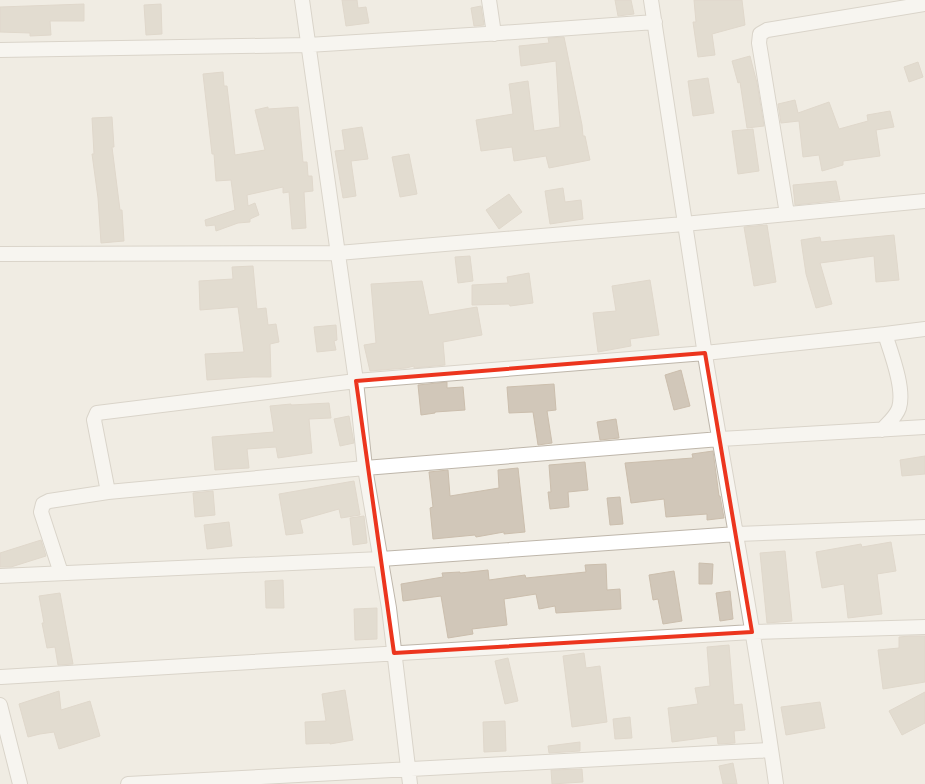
<svg xmlns="http://www.w3.org/2000/svg" width="925" height="784" font-family="'Nunito Sans',sans-serif">
	<style>
		.building { fill: #d1c7b9; stroke: #cbbead }
		.lines { fill: none; stroke-linecap: round; stroke-linejoin: round }
		.street-casing { stroke: #beb6aa; stroke-width: 16 }
		.street { stroke: #fff; stroke-width: 14 }
		.marked { fill: none; stroke: #ec351e; stroke-width: 4; stroke-linejoin: round }
	</style>
	<rect width="100%" height="100%" fill="#f0ece3"/>
	<path class="building" d="M342,0H357L358,8L366,7L369,23L346,26Z
		M615,0H631L634,14L618,16Z
		M694,0H742L745,25L712,34L715,55L698,57L693,22H696Z
		M84,4V21H50L51,35L30,36V33L0,32V7Z
		M161,4L162,34L146,35L144,5Z
		M481,6L484,25L474,26L471,8Z
		M564,37L582,125L583,136H585L590,160L549,168L546,156L514,161L512,147L481,151L476,120L513,114L509,84L528,81L534,131L560,127L556,61L521,66L519,46L549,43L548,38Z
		M750,56L757,83L764,126L747,128L740,82L738,83L732,61Z
		M918,62L923,77L909,82L904,67Z
		M223,72L224,86H227L235,155L265,150L255,110L268,107V109L298,107L303,162H307L308,176H312L313,191L304,192L306,228L292,229L289,192L283,193V187L247,195L248,206L255,203L259,215L250,219V222L238,223L216,231L215,225L206,226L205,220L235,210L231,180L216,181L214,154H212L203,74Z
		M708,78L714,113L693,116L688,81Z
		M795,100L798,113L829,102L839,129L868,121L867,115L890,111L894,127L876,130L880,156L843,161V165L822,171L819,155L803,157L799,121L781,123L778,104Z
		M112,117L114,147H112L120,210H122L124,241L101,243L98,198L92,154H94L92,118Z
		M362,127L368,159L351,161L356,196L343,198L335,151L345,150L342,130Z
		M753,129L759,171L738,174L732,131Z
		M409,154L417,194L400,197L392,157Z
		M836,181L840,200L795,205L793,185Z
		M563,188L565,202L581,200L583,219L550,224L545,191Z
		M509,194L522,212L499,229L486,210Z
		M767,225L776,282L754,286L744,227Z
		M894,235L899,280L876,282L874,256L820,263L832,304L816,308L806,274L801,240L820,237L821,242Z
		M470,256L473,281L458,283L455,257Z
		M253,266L257,309L266,308L268,325L276,324L279,342L270,344L271,377H252L207,380L205,354L244,352L238,307L200,310L199,281L233,279L232,267Z
		M529,273L533,303L510,306L509,304L472,305V285L508,283L507,277Z
		M650,280L659,335L630,339L631,346L598,352L593,313L616,311L612,286Z
		M422,281L429,315L477,307L482,335L443,342L445,365L414,368V366L406,368L370,371L364,345L376,343L371,284Z
		M336,325L337,340L334,341L336,350L317,352L314,327Z
		M681,370L690,406L674,410L665,375Z
		M447,382V388L463,387L465,410L435,412V413L421,415L418,385Z
		M554,384L556,410L547,411L552,443L538,445L533,412L509,413L507,387Z
		M329,403L331,418L309,419L312,453L278,458L276,447L247,449L249,468L215,470L212,437L274,432L270,406L291,404V405Z
		M349,416L354,443L340,446L334,419Z
		M616,419L619,438L600,440L597,422Z
		M713,451L719,496H720L724,518L707,520V514L666,517L664,499L631,503L625,463L693,458L692,454Z
		M925,456V474L902,476L900,460Z
		M585,462L588,490L568,492L569,507L550,509L548,492H551L549,465Z
		M518,468L525,532L504,534V532L476,537L475,535L433,539L430,508L433,507L429,472L448,470L450,496L499,488L498,470Z
		M354,481L360,515L341,518L339,509L300,520L303,533L286,535L279,494Z
		M213,491L215,515L195,517L193,493Z
		M620,497L623,524L610,525L607,498Z
		M364,516L367,543L353,545L350,518Z
		M229,522L232,546L207,549L204,525Z
		M41,540L46,556L11,567H0V553Z
		M891,542L896,571L877,574L882,614L848,618L844,584L822,588L816,552L861,544L862,547Z
		M785,551L792,621L767,623L760,553Z
		M699,563L713,564L712,584H699Z
		M606,564L607,590L620,589L621,609L556,613L555,606L539,609L536,594L504,599L507,625L472,629L473,634L448,638L441,596L403,601L401,584L443,577L442,573L460,572V573L488,570L489,580L525,575L526,578L586,572L585,565Z
		M674,571L682,621L663,624L658,599L653,600L649,575Z
		M283,580L284,608H266L265,581Z
		M730,591L733,619L720,621L716,593Z
		M60,593L73,664L58,665L55,647L47,648L42,623H44L39,596Z
		M377,608V639L355,640L354,609Z
		M910,636H925V682L883,689L878,650L899,648V637Z
		M729,645L734,705L742,704L745,730L734,731L735,743L718,744L717,736L672,742L668,708L698,704L695,688L710,686L707,647Z
		M584,653L586,668L600,666L607,722L572,727L563,656Z
		M508,658L518,701L505,704L495,661Z
		M345,690L353,740L330,744V743L306,744L305,722L326,721L322,694Z
		M59,691L61,710L90,701L100,736L59,749L54,732L40,734L28,737L19,704Z
		M925,692V723L902,735L889,711Z
		M820,702L825,728L786,735L781,707Z
		M630,717L632,738L615,739L613,719Z
		M505,721L506,751L484,752L483,722Z
		M580,742V751L549,753L548,746Z
		M733,763L737,784H723L719,766Z
		M582,769L583,782L552,784L551,770Z"/>
	<g class="lines">
		<defs>
			<path id="street" d="M302,0L356,381L365,468L389,608L410,784
				M489,0L494,34
				M651,0C670,118 686,237 705,355C729,498 756,640 776,784
				M0,50L308,45L486,34L655,22
				M787,214L759,43L760,34L767,30L925,4
				M0,254L338,253L684,224L925,201
				M885,334L925,329
				M108,492L94,420L97,413L356,381L705,353L885,334C891,353 905,389 899,408C896,417 888,423 882,430
				M61,573L41,512L43,504L49,501L108,492L365,468L720,439L925,427
				M0,576L381,559L737,534L925,527
				M1,677L752,632L925,627
				M0,705L20,784
				M128,784L771,750"/>
		</defs>
		<use href="#street" class="street-casing"/>
		<use href="#street" class="street"/>
	</g>
	<path d="M0 0H925V784H0ZM705,353L752,632L394,653L356,381Z" fill="#f0ece3" fill-opacity=".55" fill-rule="evenodd"/>
	<path class="marked" d="M705,353L752,632L394,653L356,381Z"/>
</svg>
